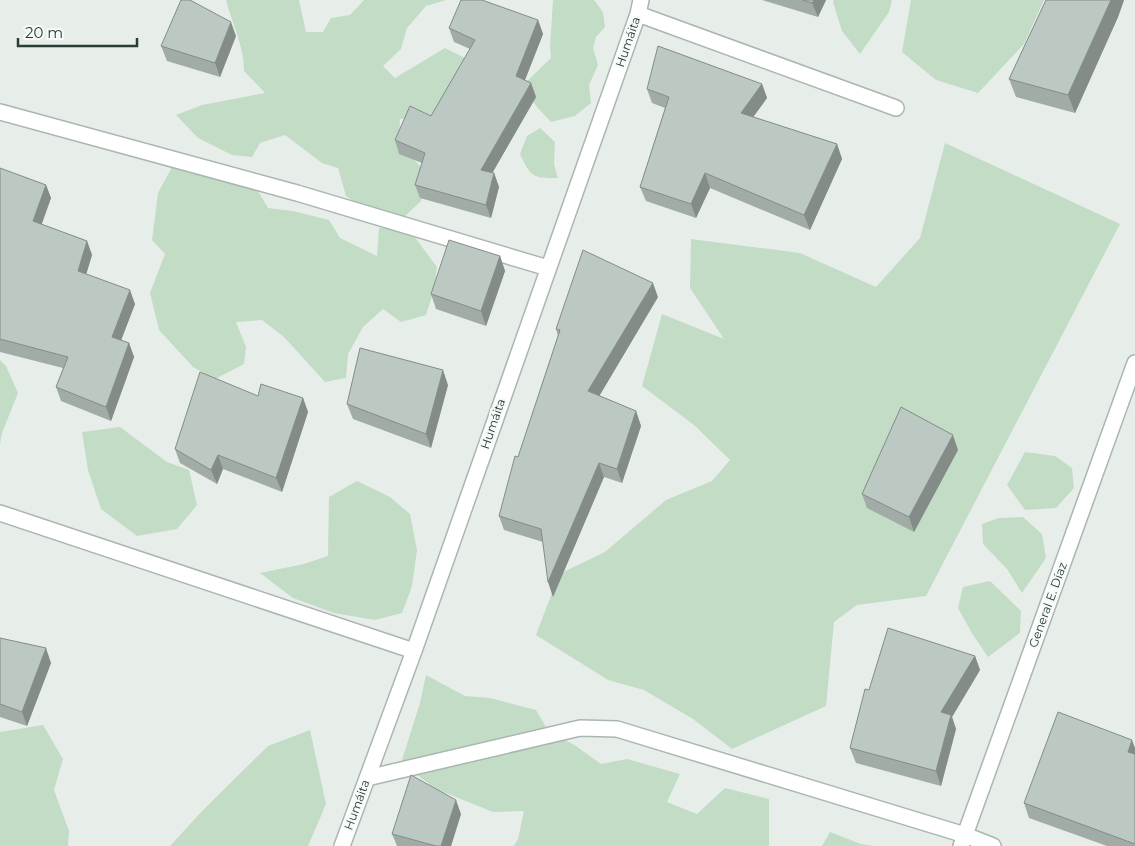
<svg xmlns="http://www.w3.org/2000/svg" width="1135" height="846" font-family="Montserrat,sans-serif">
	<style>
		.green { fill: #c2dcc6 }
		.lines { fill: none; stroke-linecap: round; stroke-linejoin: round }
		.minor-casing { stroke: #aab6b0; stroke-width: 18 }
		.minor { stroke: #fff; stroke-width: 15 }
		.wall { fill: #a2aca7 }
		.shaded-wall { fill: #848c88 }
		.building { fill: #bcc8c2; stroke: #848c88 }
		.labels { text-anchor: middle; stroke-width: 5; stroke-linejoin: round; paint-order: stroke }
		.street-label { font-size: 12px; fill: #273e35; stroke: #f7faf8 }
	</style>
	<rect width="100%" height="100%" fill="#e7eeea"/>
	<path class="green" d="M226,0H299L306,32H323L331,18L350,15L364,0H446L426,6L407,28L401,49L383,66L395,78L445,48L471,61L458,114L423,118L400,119L399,144L419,165L425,178L421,201L402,219L372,215L346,196L338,168L322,163L285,135L260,143L252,157L232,155L198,138L176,115L202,105L265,93L244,71C244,45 232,24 226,0Z
		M553,0H594L603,12L605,27L596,37L593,48L598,65L589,85L591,103L575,116L551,122L537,107L522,86L551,58L550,47Z
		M834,0H892L889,12L860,54L842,31L833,2Z
		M911,0H1044L1024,44L978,93L936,80L902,52Z
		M540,128L555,142L554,164L558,178C533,179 530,176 520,154L527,136Z
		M945,143L1120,224L926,596L857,605L834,622L826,706L732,749L693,719L644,690L608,680L536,635L559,574L605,552L666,500L712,481L730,460L694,425L642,386L662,314L724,339L690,288L691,239L800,253L876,287L920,238Z
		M172,167L218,174L249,176L268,208L293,211L329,220L340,238L377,256L379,228H408L437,267L434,290L426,315L401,322L383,309L363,327L348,354L346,378L325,382L284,337L262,320L236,322L246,347L244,364L215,379L193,367L159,330L150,293L165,254L152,240L158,193Z
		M0,360L6,366L18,393L2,433L0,444Z
		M120,427L167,462L189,470L197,505L177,529L137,536L101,509L88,470L82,432Z
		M1025,452L1055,456L1072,468L1074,488L1056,508L1025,510L1007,485Z
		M357,481L390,497L410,514L417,550L412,586L402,613L375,620L334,613L293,598L260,573L304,564L328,556L329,497Z
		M1023,517L1042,534L1046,558L1022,593L1007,569L983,544L982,524L999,518Z
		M990,581L1021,611L1020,633L988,657L973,635L958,608L963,587Z
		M426,675L465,696L490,698L536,710L549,732L573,744L601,764L627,759L680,774L667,802L697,814L725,788L769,799V846H514L518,839L524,811L493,812L436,789L401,763L420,703Z
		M43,725L63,759L54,790L69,831L68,846H0V732Z
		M310,730L326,804L308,846H170L203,810L268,746Z
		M830,832L861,844L875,846H822Z"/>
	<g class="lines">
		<defs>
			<path id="minor" d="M638,14L896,108
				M0,112L297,193L548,268
				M0,513L414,651
				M367,778L580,728L617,729L965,835L993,846
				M342,846L414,651L638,14L641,0
				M961,846L1135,363"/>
		</defs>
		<use href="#minor" class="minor-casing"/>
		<use href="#minor" class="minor"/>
	</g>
	<path class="wall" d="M762,0H826L818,17Z
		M1046,0H1124L1118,17L1075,113L1016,97L1009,79Z
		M538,20L543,34L525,80L531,83L536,97L492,173H494L499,187L491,218L420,198L415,185L422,163L399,154L395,140L431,116L470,49L454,42L449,28Z
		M236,36L220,77L167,61L161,46Z
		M762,84L767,98L753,117L837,144L842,159L810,230L710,188L696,218L646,201L640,187L665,108L652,103L647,89Z
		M0,168L46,185L51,198L41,224L87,241L92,255L86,274L135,304L121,340L129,343L134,357L111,421L61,401L56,387L63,368L0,352Z
		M500,256L505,271L486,326L436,309L431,294Z
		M658,297L599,396L636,411L641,426L622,483L604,477L553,597L543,542L504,530L499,516L558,336L556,329Z
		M448,385L431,448L353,419L347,404Z
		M258,396L303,398L308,412L282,492L223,469L217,484L180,463L175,449Z
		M958,450L914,532L867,508L862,494Z
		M0,638L51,663L27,726L0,717Z
		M975,656L980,670L952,717L956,729L941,786L856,763L850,748L869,690Z
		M1135,748V846H1107L1029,818L1024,803Z
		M461,814L451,846H397L392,834Z"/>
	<path class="shaded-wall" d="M814,0H826L818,17L812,3Z
		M1111,0H1124L1118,17L1075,113L1068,95Z
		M538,20L543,34L521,90L516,76Z
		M231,22L236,36L220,77L215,63Z
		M531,83L536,97L486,184L481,170Z
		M762,84L767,98L746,127L741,113Z
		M837,144L842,159L810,230L804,215Z
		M494,173L499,187L491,218L486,205Z
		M705,173L710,188L696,218L691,204Z
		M46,185L51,198L38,235L33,221Z
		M87,241L92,255L83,285L78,271Z
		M500,256L505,271L486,326L481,311Z
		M653,283L658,297L594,405L588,391Z
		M130,290L135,304L117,351L112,337Z
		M129,343L134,357L111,421L106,407Z
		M443,370L448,385L431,448L426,434Z
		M303,398L308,412L282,492L276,478Z
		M636,411L641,426L622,483L617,469Z
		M953,435L958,450L914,532L909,517Z
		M218,455L223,469L217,484L211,470Z
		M599,463L604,477L553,597L548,582Z
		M46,648L51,663L27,726L22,712Z
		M975,656L980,670L952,717L956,729L941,786L936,771L941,712Z
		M1132,740L1135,748V761L1128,752Z
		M456,800L461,814L451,846H441Z"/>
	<path class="building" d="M181,0H190L231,22L215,63L161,46Z
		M461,0H482L538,20L516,76L531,83L481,170L494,173L486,205L415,185L425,153L395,140L410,106L431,116L475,40L449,28Z
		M803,0H814L812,3Z
		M1046,0H1111L1068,95L1009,79Z
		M658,46L762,84L741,113L837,144L804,215L705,173L691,204L640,187L669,97L647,89Z
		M0,168L46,185L33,221L87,241L78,271L130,290L112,337L129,343L106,407L56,387L68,357L0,339Z
		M449,240L500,256L481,311L431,294Z
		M583,250L653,283L588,391L636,411L617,469L599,463L548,582L541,529L499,516L515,456L518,457L560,330L556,329Z
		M360,348L443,370L426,434L347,404Z
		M200,372L258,396L261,384L303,398L276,478L218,455L211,470L175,449Z
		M901,407L953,435L909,517L862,494Z
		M888,628L975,656L941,712L951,715L936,771L850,748L865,689L869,690Z
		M0,638L46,648L22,712L0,704Z
		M1058,712L1132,740L1128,752L1135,754V844L1024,803Z
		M411,775L456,800L441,846H436L392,834Z"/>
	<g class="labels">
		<g class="street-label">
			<text transform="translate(628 42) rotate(-71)" y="4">Humáita</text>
			<text transform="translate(493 424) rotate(-71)" y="4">Humáita</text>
			<text transform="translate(1048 605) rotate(-70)" y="4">General E. Díaz</text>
			<text transform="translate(357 805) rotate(-70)" y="4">Humáita</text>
		</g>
	</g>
	<path d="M18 38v8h119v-8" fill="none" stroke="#273e35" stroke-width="2.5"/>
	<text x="25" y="38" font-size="15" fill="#273e35" stroke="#f7faf8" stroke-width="4" paint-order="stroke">20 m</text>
</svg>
